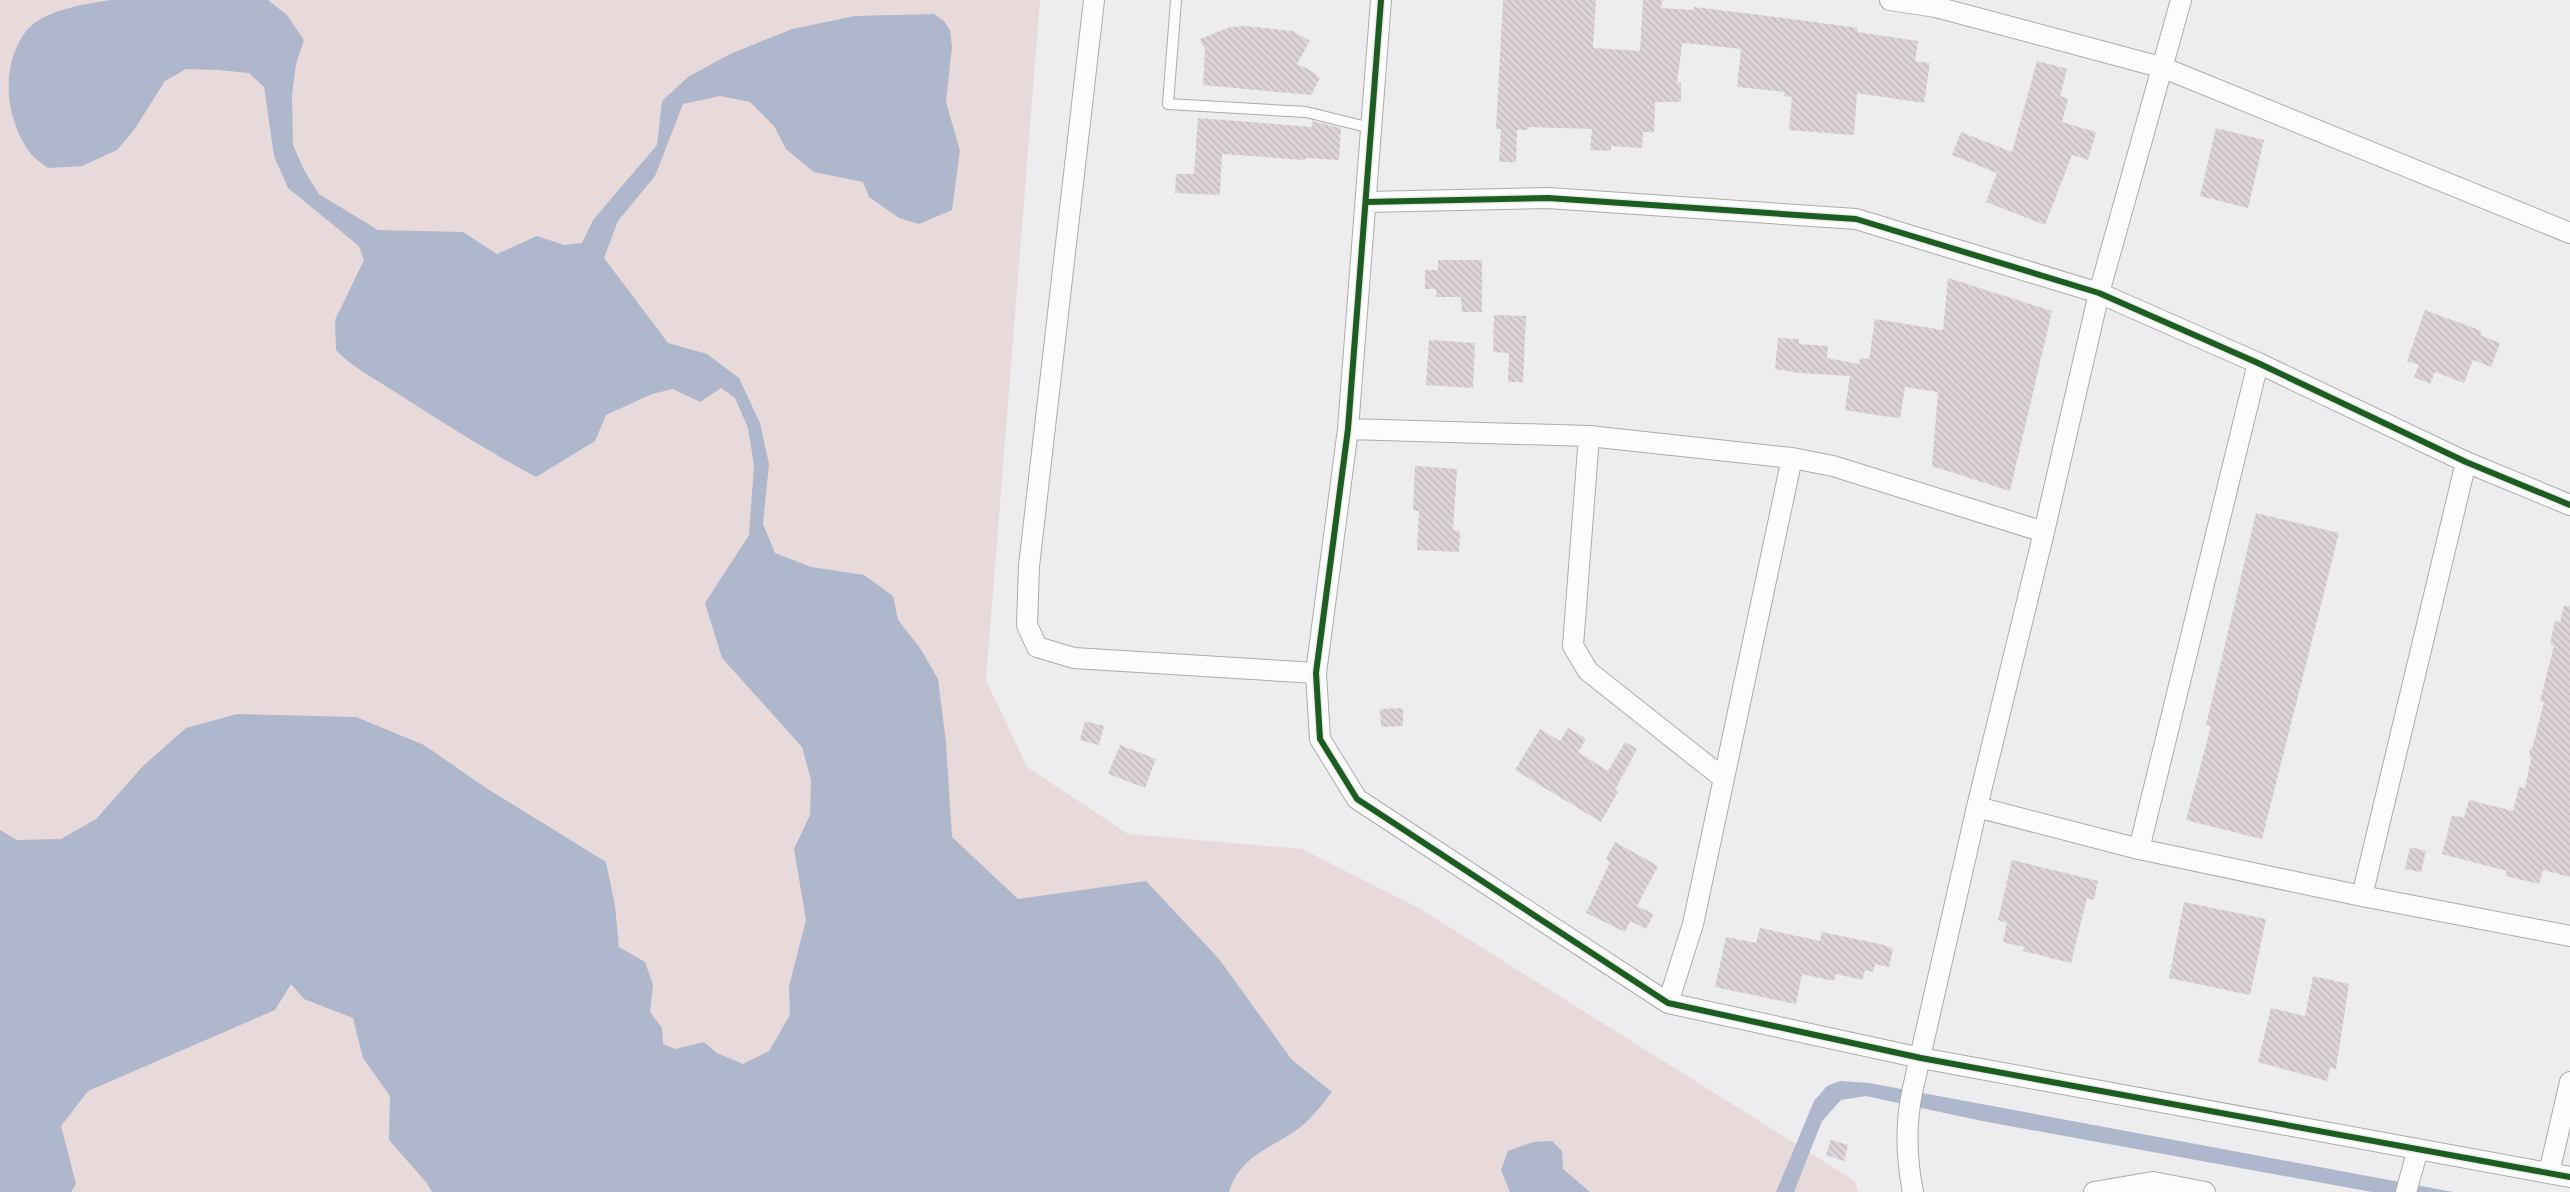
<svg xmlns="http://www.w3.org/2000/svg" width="2570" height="1192" font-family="Literata,serif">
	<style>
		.grass { fill: #e8dada }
		.water { fill: #aeb7cc }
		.building { fill: url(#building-back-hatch) }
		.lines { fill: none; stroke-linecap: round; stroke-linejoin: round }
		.service-casing { stroke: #adacad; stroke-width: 12 }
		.minor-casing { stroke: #adacad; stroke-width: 22 }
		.service { stroke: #fcfcfc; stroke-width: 10 }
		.minor { stroke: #fcfcfc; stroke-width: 20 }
		.cycleway-casing { stroke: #eeebef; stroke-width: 9 }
		.cycleway { stroke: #1b5e20; stroke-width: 6 }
	</style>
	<defs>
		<pattern id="building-back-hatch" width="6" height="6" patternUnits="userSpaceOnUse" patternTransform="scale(1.25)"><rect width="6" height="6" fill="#dcd4d8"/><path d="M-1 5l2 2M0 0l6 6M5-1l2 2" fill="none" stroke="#bdb6ba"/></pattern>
	</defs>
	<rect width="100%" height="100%" fill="#edecee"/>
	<path class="grass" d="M0,0H1040L986,680L1027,767L1128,834L1302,849L1417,907L1855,1181L1858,1192H0Z"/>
	<path class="water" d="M112,0H268L287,15L304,40L296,64L292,95L293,145L304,170L319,194L378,230L463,232L497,254L537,236L564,245L582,243L593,220L657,145L662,101L688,77L730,54L792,29L855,16L934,14L944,21L950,30L952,47L946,102L960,151L952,210L919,224L899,218L869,197L863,182L814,172L786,149L774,126L750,102L720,96L683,104L655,176L618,221L604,258L668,343L707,354L739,378L760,423L769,464L763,524L775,553L811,567L864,575L893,596L898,620L920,648L938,679L946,743L952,837L1018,899L1146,881L1219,959L1292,1060L1332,1092C1321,1106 1310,1121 1295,1131C1267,1150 1240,1157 1229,1192H432L426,1182L389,1140L390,1096L363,1058L353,1018L304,999L291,984L275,1010L88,1091L61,1126L76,1184L71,1192H0V830L17,840L61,839L96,819L144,765L186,728L237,714L356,717L424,745L486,788L606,862L615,906L619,947L645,962L653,985L650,1012L662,1028L663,1044L675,1049L704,1042L717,1053L743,1064L769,1051L790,1015L789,986L806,920L794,849L810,815L811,780L802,747L722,658L705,603L749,535L754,465L748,428L735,398L721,388L700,402L673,389L652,394L606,415L595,441L536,477C487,451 442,422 395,392C374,378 353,368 336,350L335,320L364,260L359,246L288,188L274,156L264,87L249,73L218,70L186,69L165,81L134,130L117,150L82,166L48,168C43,164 35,159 31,154C4,119 0,64 27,30C44,10 88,3 112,0Z
		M1840,1081L1869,1083L2453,1192H2372L1982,1121L1866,1096L1841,1100L1822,1121L1794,1192H1776L1814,1101L1827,1086Z
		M1552,1141L1562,1151L1563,1169L1590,1192H1510L1501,1170L1508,1151L1533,1142Z"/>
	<path class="building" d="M1503,0H1596L1593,48L1640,51L1643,0H1662L1661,8L1693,10L1694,7L1792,19L1858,28L1857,32L1918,41L1915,61L1930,63L1924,103L1857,93L1854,135L1789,130L1792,97L1784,96V92L1737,87L1741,49L1686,43L1682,44L1677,83H1681V102H1655L1654,132H1643L1642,148L1611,146V151L1590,150L1592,129L1528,127L1527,130H1517L1516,162H1499L1501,129H1496Z
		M1245,26L1292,31L1310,41L1297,64L1310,70L1320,78L1311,95L1203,85L1205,50L1200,39L1230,27Z
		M2037,61L2067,69L2060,96L2068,99L2062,122L2096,132L2088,160L2072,155L2045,225L1986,202L1997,173L1952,155L1961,132L2012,152Z
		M1198,118L1312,127V121L1341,128L1339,160L1306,158L1305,160L1222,154L1220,195L1175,193L1176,174H1194Z
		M2216,128L2264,140L2248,208L2200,196Z
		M1438,260H1482V312H1462L1461,297H1436V289H1425V270H1438Z
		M1948,278L2052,311L2010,491L1932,466L1938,392L1905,387L1900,418L1883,416L1845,410L1850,376L1800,373L1775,369L1778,338L1799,339V344L1828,346L1827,358L1859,364L1860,358L1869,359L1875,319L1943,330Z
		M2425,310L2482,331L2480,335L2500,343L2491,367L2473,360L2464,383L2435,372L2430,384L2414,377L2419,365L2407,361Z
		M1494,315L1526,316L1523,382H1508L1509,353L1493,352Z
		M1429,340L1475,343L1473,388L1426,385Z
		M1415,466L1457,469L1453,530L1460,531L1459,552L1417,550L1419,511L1413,510Z
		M2256,513L2339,533L2262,839L2186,820L2211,726L2206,725Z
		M2564,606H2570V877L2543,870L2539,884L2506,876L2507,871L2442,854L2452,815L2464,818L2469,800L2513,811L2519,787L2525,788L2531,758L2529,750L2532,749L2544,702L2540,701L2554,646L2550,644L2555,621L2560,622Z
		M1403,708V726L1381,727L1380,709Z
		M1085,721L1104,726L1099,745L1080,740Z
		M1568,728L1586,739L1578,752L1608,771L1625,742L1637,749L1615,790L1618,792L1601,822L1515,770L1540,729L1560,741Z
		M1120,745L1156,759L1145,788L1108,774Z
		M1615,842L1658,866L1637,906L1654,914L1646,929L1630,921L1625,932L1586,913L1610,862L1606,859Z
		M2410,847L2426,851L2421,872L2405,869Z
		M2012,860L2098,881L2094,900L2087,898L2071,963L2023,951L2024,947L2003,942L2007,923L1998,920Z
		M2184,902L2266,919L2250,995L2169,978Z
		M1760,928L1820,941L1822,932L1884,945L1893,949L1889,967L1875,964L1873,972L1865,970L1862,980L1836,974L1834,981L1802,974L1796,1004L1715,987L1726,937L1756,943Z
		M2313,976L2349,984L2336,1069L2330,1067L2327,1081L2258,1062L2271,1008L2305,1016Z
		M1831,1140L1848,1145L1844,1161L1826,1155Z"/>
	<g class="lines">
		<defs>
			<path id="service" d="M1176,0L1168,104L1306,112L1371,128"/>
			<path id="minor" d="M1094,0L1029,566L1027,625L1037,647L1074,658L1316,673
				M1381,0L1348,429L1316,673L1320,739L1357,799L1668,1003L1921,1058L2570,1177
				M1890,0L1936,7L2164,68L2570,233
				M1366,202L1548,198L1856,219L2099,293L2258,363L2466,462L2570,505
				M1348,429L1589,436L1792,458L1833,466L2044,532
				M1589,436L1573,646L1588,671L1723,778
				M1977,807L2139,849L2362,896L2570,936
				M2139,849L2258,363
				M2362,896L2466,462
				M1668,1003L1693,924L1792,458
				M2549,1173L2570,1082
				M1913,1192C1906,1157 1905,1123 1913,1088L1977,807L2044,532L2099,293L2181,0
				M2094,1192L2153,1182L2205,1192
				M2406,1192L2418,1149"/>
		</defs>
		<use href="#service" class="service-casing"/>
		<use href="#minor" class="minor-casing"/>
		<use href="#service" class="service"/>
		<use href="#minor" class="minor"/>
		<defs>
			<path id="cycleway" d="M1381,0L1348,429L1316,673L1320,739L1357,799L1668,1003L1921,1058L2570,1177
				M1366,202L1548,198L1856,219L2099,293L2258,363L2466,462L2570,505"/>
		</defs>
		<use href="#cycleway" class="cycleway-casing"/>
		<use href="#cycleway" class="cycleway"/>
	</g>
</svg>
